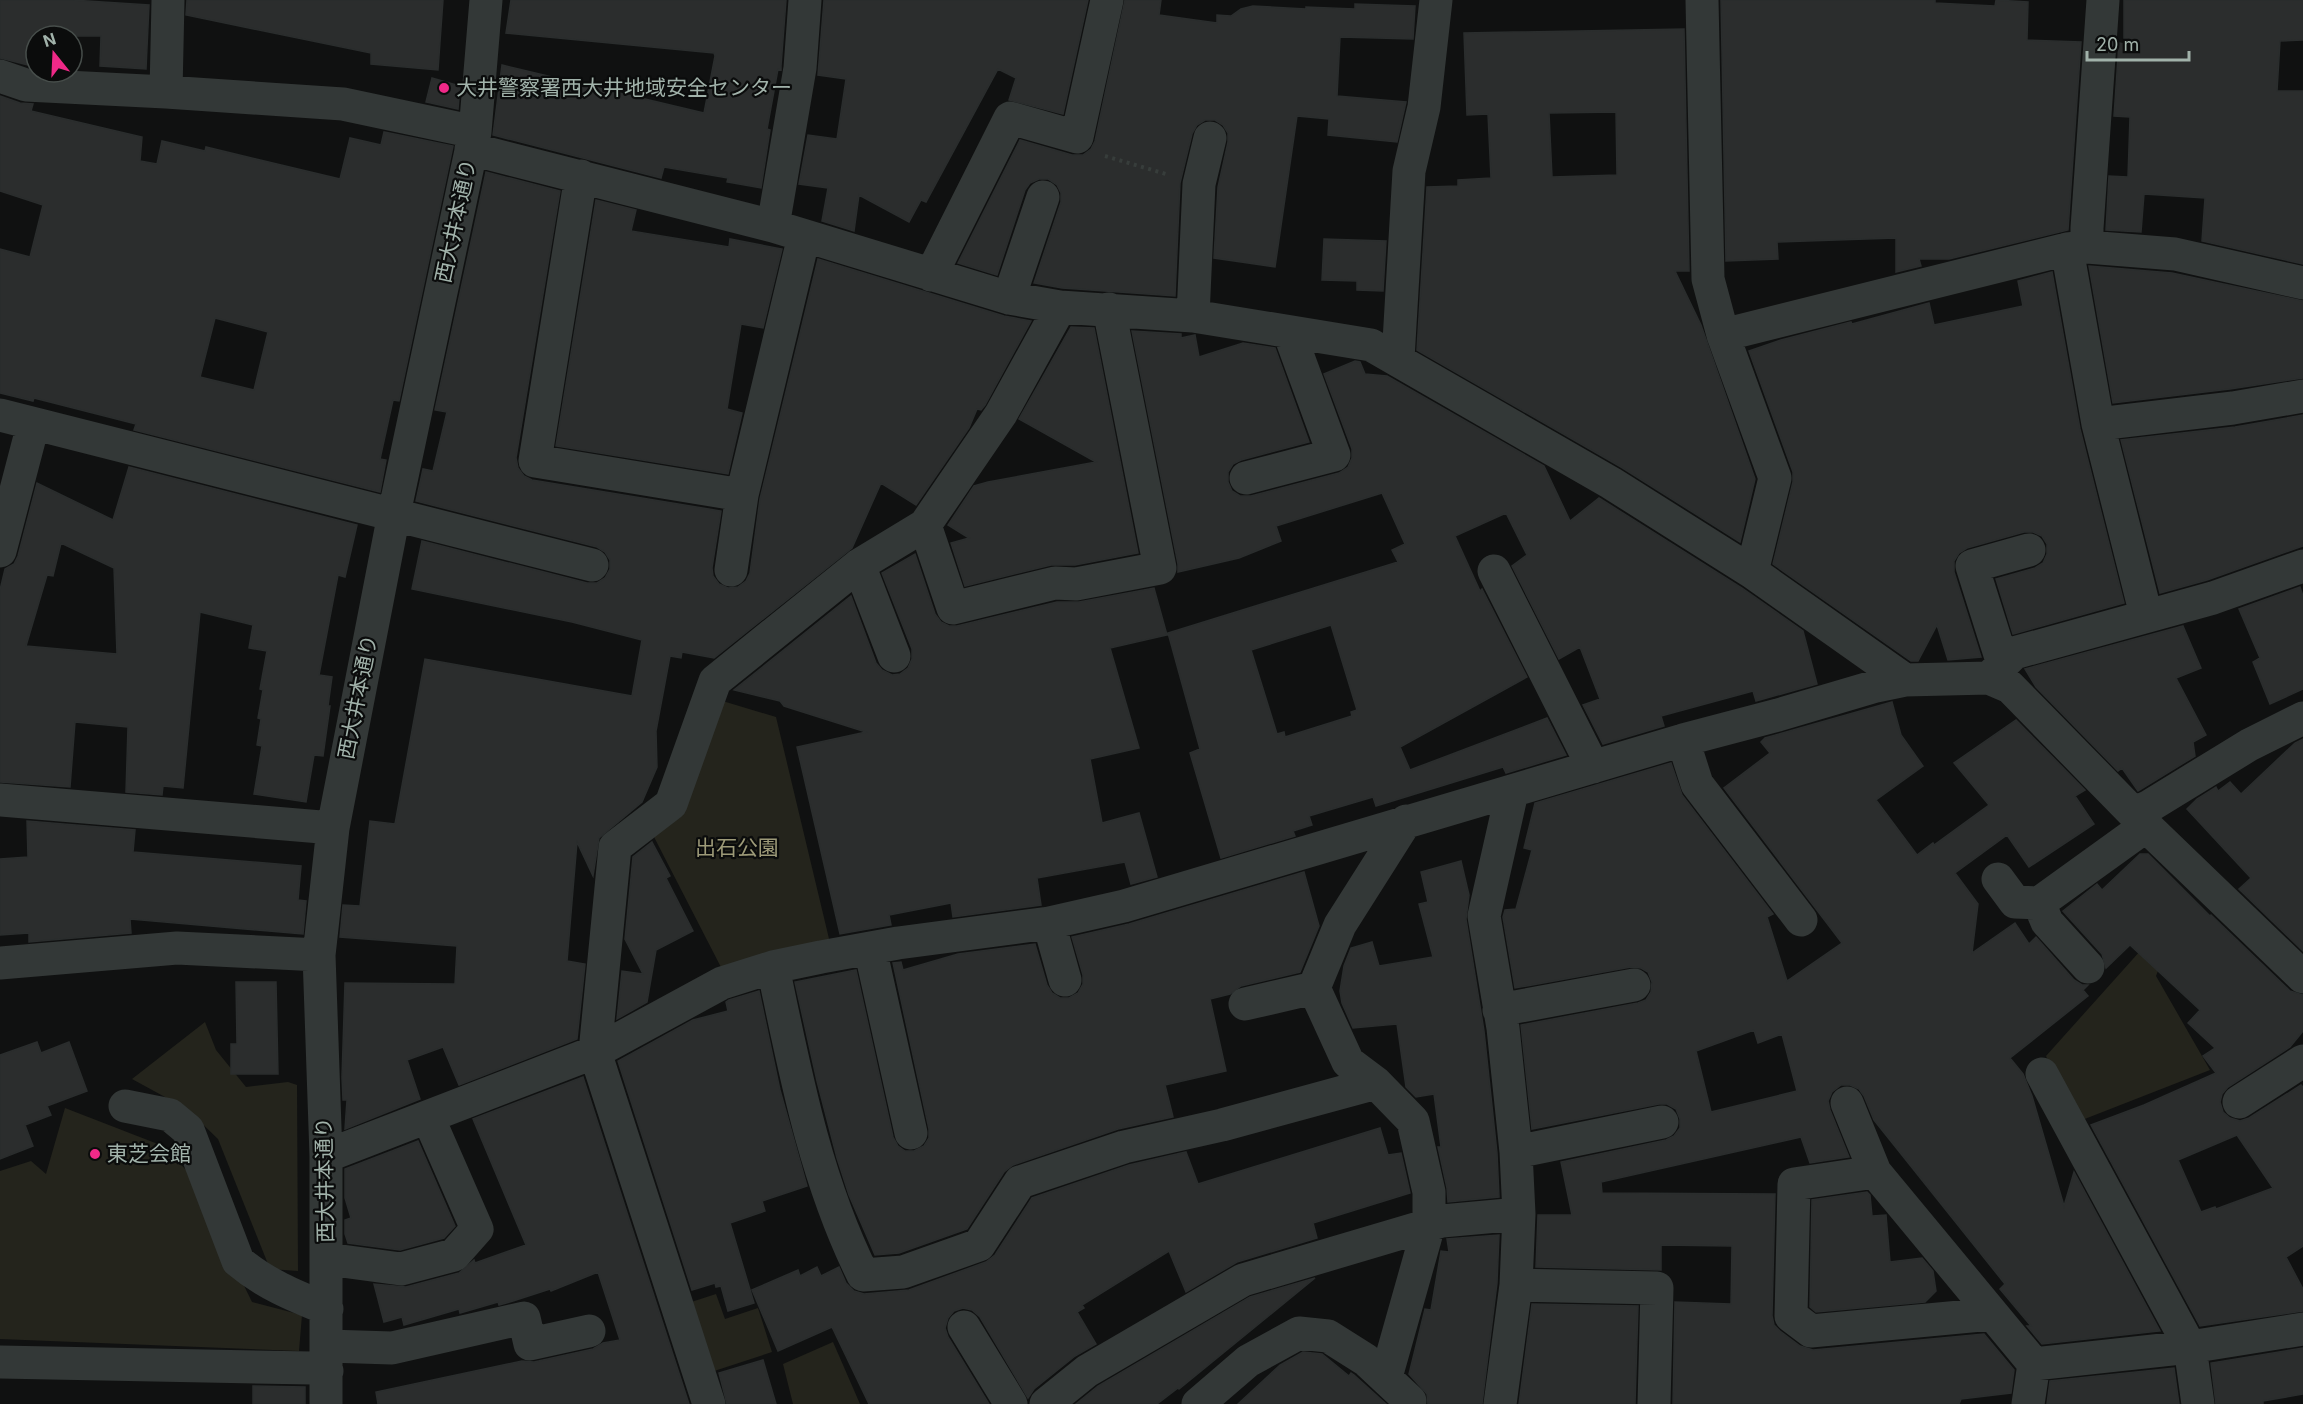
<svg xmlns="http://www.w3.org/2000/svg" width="2303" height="1404" font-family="Inter,'Noto Sans JP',sans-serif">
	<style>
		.green { fill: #24241c }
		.building { fill: #2b2d2d; stroke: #2a2d2d; stroke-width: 1.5; fill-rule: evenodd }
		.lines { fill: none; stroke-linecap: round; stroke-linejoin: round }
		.path { stroke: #373d3b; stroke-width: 4; stroke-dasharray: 3 4.5; stroke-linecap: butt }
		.minor { stroke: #333837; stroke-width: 33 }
		.poi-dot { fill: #f02988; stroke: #0b0c0c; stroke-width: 2 }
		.labels { text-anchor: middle; stroke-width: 4.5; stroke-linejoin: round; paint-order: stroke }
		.poi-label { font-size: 21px; fill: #a1b2aa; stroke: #0b0c0c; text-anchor: start }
		.street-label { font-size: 21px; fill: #a1b2aa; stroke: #0b0c0c }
		.park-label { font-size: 21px; fill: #9d9a78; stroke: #0b0c0c }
	</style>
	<rect width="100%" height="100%" fill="#101111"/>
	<path class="green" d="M716,699L776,717L831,947L726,977L653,835Z
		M2141,950L2159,968L2156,976L2210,1070L2077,1122L2046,1056Z
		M205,1022L216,1050L246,1087L288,1082L297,1085L298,1271L270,1269L218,1139L187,1109L132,1079Z
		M65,1108L163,1146L189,1173L252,1302L302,1315L299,1351L0,1339V1171L31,1161L46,1174Z
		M716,1294L725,1319L758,1308L772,1352L705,1374L682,1305Z
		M833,1342L860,1404H793L783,1364Z"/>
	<path class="building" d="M0,0H72L149,5L146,69L100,66L101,36H36V67L0,58Z
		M187,0H443L438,70L371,64V53L186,15Z
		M511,0H786L781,66V70L778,69L767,129L770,130L761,188L727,182L728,178L664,167L661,178L493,135L502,65L704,113L715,56L714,53L506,33Z
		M824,0H1088L1063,114L1009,100L1016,78L998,69L926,202L921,200L909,222L859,195L854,231L822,221L828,188L799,184L808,135L837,139L846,79L818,75Z
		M1125,0H1161L1159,15L1217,23V15L1231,16L1241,9L1253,6L1306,9V7L1355,9V4L1415,6L1413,39L1340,37L1337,96L1406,102L1397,142L1328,135L1329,119L1297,116L1275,267L1214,258L1218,187L1228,142V133L1223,125L1215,120H1205L1197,125L1192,134L1180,183L1175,296L1062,288L1034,283L1061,202V193L1057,185L1048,179H1039L1030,183L1025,190L997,275L958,263L1020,140L1072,155H1083L1091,149L1095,141Z
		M1721,0H1935V3L1995,6L1996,0L2028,2L2027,40L2081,42L2068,230L1949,259H1919L1921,266L1896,272V238L1777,242L1778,259L1726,261Z
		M2124,0H2303V40L2280,41L2277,91H2303V264L2202,241L2205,198L2144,194L2141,232L2106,230L2109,176L2128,177L2130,117L2114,116L2119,43L2124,44Z
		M1684,29L1689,271H1675L1701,325L1755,479L1740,542L1621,467L1417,350L1427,187L1458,186V180L1491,178L1488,114L1467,115L1464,33ZM1616,112L1617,175L1552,177L1549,113Z
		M432,78L460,86L458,109L426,102Z
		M0,96L20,103L33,104L31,111L142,137L140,161L157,164L162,141L205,151L206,147L340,179L350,138L381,145L384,132L453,146L399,401L393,400L380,459L386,460L380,492L134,430L136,424L34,398L33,401L0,393V249L30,257L43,205L0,191ZM215,318L268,332L254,390L200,377Z
		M486,172L560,191L516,458L518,468L524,476L532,480L721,511L712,568L713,576L719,584L728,588L738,587L746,581L750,573L760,499L818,259L1004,316L1031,321L985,405L981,410L977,409L969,428L916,505L881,483L852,548L714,658L682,652L681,658L670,656L656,731L657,767L642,802L599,838L593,876L577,842L567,961L585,964L577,1039L459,1085L443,1047L407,1060L420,1099L345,1129L347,1100H343L342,1077L345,983L455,984L457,946L340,937L343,905L360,906L370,821L395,824L425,659L632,696L642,640L572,622L412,589L422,541L587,583H597L605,578L610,569V560L605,552L597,547L416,501L423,469L433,471L447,412L435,410Z
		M596,200L636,210L631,231L729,247L730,239L782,249L763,328L741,324L727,409L742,413L728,474L556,446Z
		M1324,239L1386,241L1383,291L1357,290V281L1322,280Z
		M2089,266L2172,273L2303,301V378L2230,389L2113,403Z
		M2052,272L2080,429L2124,603L2013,634L1996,579L2035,568L2043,563L2047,554V544L2042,536L2033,532H2024L1967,548L1959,553L1954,561V572L1981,657L1948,660L1937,625L1918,661H1911L1773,564L1793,482V472L1749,351L1781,340L1851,322L1852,324L1929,303L1934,325L2023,306L2018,281Z
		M1071,327L1094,328L1138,553L1075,565H1051L965,586L951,543L969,538L948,525L974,486L988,482L1096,462L1019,419Z
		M1132,331L1181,334V338L1195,335L1199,357L1243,343L1275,348L1309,442L1241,460L1233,464L1228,472V482L1232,491L1240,496H1251L1339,473L1348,467L1352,458V449L1324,374L1355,361L1360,362L1365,374L1387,376L1544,466L1570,521L1599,498L1742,588L1803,631L1817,684L1756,701L1753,691L1661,716L1664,726L1603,744L1583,705L1600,699L1580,647L1559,659L1512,566L1527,555L1506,513L1455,536L1480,591L1482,589L1527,677L1400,747L1410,770L1547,718L1566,755L1506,773L1503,767L1376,806L1373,797L1309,816L1312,825L1293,831L1295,836L1221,858L1190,753L1200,749L1168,633L1398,562L1392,550L1405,544L1382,493L1276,526L1281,541L1239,558L1178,572V564ZM1331,625L1357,710L1351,712L1352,716L1285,737L1284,732L1277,734L1251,650Z
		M2303,415V546L2207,580L2160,593L2121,440L2235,427Z
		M129,467L357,525L345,577L338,575L319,675L332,677L328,706H330L323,756L314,755L306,802L254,794L262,746L257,745L261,719L258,718L263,690L260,689L267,651L249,648L253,625L200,612L183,788L163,786L162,795L126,792L128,727L75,722L70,787L0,782V590L5,569L14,564L18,556L37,483L113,520ZM61,543L114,568L117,654L26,646L47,575L53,576Z
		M915,554L935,614L941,622L949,626H957L1057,602H1079L1154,588L1167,635L1110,648L1139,748L1090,759L1102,823L1139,813L1157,877L1131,884L1125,862L1037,878L1041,905L953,917L951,903L889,915L891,925L840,934L797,747L866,732L784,706L780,701L734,690L851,596L876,663L882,670L892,675L900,674L908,668L912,659V649L882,573Z
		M2300,587L2303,596V689L2270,704L2253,662L2260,658L2239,609Z
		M2183,626L2201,668L2176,678L2206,735L2193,742L2195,756L2138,791L2122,768L2118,771L2036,687L2025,669Z
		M1892,702L1901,735L1923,766L1876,800L1917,855L1933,843L1934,845L1989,805L1954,763L2016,720L2085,790L2075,796L2094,824L2029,867L2007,835L1955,873L1978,904L1972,953L2015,923L2029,944L2036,937L2074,980L2082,985H2088L2083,990L2088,996L2010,1058L2023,1074L2032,1096L2064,1206L2074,1172L2160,1331L2042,1344L2027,1326H2031L2000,1289L2005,1284L1874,1120L1864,1096L1859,1089L1850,1085H1841L1832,1092L1828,1101L1830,1110L1849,1157L1810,1163L1801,1137L1601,1182L1602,1193L1775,1194L1772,1316L1774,1325L1780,1331L1800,1346L1813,1350L1984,1334L2014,1370L2011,1393L1961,1399L1959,1404H1673L1675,1302L1731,1304L1732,1246L1661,1245V1270L1536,1267L1538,1215H1572L1561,1162L1666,1140L1674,1136L1680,1128V1119L1676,1109L1667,1104H1659L1532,1129L1521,1025L1638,1003L1646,1000L1651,992L1652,982L1648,972L1641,968L1631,967L1515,988L1503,917L1505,910L1516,909L1532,850L1524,848L1535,803L1671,763L1682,795L1773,914L1767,917L1787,981L1842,943L1724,788L1770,753L1761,742L1765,738ZM1754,1030L1758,1043L1782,1034L1797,1091L1711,1112L1696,1051Z
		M2303,739V951L2239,889L2251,878L2187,809L2197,799L2216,787L2218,791L2230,782L2241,794L2295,743Z
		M27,821L135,830L133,852L301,866L298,900L306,901L303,934L130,919L131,933L29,942V933L0,935V859L28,857Z
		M652,842L670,876L666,878L693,931L656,950L647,1002L617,1019L622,971L643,974L625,939L633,857Z
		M2140,854H2148L2210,916L2211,915L2290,991L2303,995V1031L2290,1047L2228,1087L2222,1094L2220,1102L2223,1112L2230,1118L2240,1121L2249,1118L2301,1085L2303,1087V1246L2286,1257L2303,1289V1311L2200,1326L2091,1125L2144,1105L2216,1073L2203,1056L2215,1048L2188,1023L2200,1010L2130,945L2106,968L2102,954L2063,911L2097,884L2102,890ZM2237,1135L2273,1188L2216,1209L2215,1207L2201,1212L2178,1160Z
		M1461,861L1469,895L1466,919L1484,1031L1497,1153L1499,1197L1448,1202L1447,1188L1438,1147H1441L1434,1094L1416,1097L1406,1087L1397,1024L1353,1028L1342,1003L1340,991L1344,966L1351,948L1372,942L1379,966L1433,957L1419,904L1428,902L1421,872Z
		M1304,872L1319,926L1300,972L1241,986L1230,994L1210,999L1226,1071L1165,1085L1173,1117L1118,1129L1013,1165L1004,1172L967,1229L899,1253L875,1255L849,1195L837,1158L817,1081L795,982L856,970L893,1137L898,1146L905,1151H914L924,1146L929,1138V1129L893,963L901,962L903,970L958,954L1035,944L1047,985L1052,993L1060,998H1069L1078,993L1083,984V975L1072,937L1129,924Z
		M236,982H276L278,1074H231V1044H237Z
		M759,991L780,1090L807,1186L762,1201L765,1211L730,1223L754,1303L728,1311L721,1286L716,1287L715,1283L692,1290L618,1061L693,1020L728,1011L726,1002L729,1000Z
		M37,1042L41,1053L69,1042L87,1091L47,1106L51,1115L25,1125L33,1146L0,1159V1055Z
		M583,1077L689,1404H378L376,1392L522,1361L534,1362L593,1349L603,1343L620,1340L598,1272L551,1291L550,1289L513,1301L499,1305L498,1302L460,1313L459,1309L404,1325L402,1317L384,1322L374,1284L406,1287L459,1273L474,1260L475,1263L526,1245L473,1119Z
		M1380,1128L1388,1155L1401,1153L1410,1193L1313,1223L1317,1238L1237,1262L1186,1292L1169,1251L1082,1305L1084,1308L1077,1312L1096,1344L1075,1356L1034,1389L1028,1398L980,1317L972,1310L963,1308L954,1311L948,1318L945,1328L948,1337L989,1404H869L832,1327L778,1351L752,1290L798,1270L800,1276L817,1267L821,1276L839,1267L846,1283L854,1291L864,1294L909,1290L986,1262L995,1255L1032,1198L1129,1165L1186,1152L1198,1184Z
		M418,1141L455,1226L444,1238L400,1250L348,1243L345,1234V1220L351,1218L345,1198V1169Z
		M1867,1192L1870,1195L1872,1216L1886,1215L1890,1262L1922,1258L1933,1271L1936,1291L1925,1302L1816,1312L1810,1307L1812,1200Z
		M1499,1235L1497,1283L1482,1404H1428L1427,1394L1409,1374L1425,1309L1431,1310L1441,1251L1449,1252L1447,1239Z
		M1315,1278L1179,1389L1178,1388L1157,1404H1076L1098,1386L1250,1297Z
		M1532,1304L1638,1306L1635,1404H1519Z
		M2303,1348V1394L2263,1401V1404H2216L2211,1363Z
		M1303,1352L1322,1354L1349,1376L1351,1373L1354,1375L1386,1404H1238L1280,1365Z
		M763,1360L776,1404H727L719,1373Z
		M2174,1368L2179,1404H2047L2050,1381Z
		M253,1386L305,1387V1404H253Z"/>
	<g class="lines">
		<path class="path" d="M1105,156L1166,174"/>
		<path class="minor" d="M1702,0L1708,279L1723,335L1775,478L1752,572
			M0,76L26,85L166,92L343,104L475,132
			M166,92L168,0
			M471,149L773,226L1009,298L1060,307L1193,316L1371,345L1611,483L1752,572L1905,680L1989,678L2010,687L2146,826L2303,977
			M581,176L535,461L742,495
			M773,226L800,68L805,0
			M2087,247V228L2103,0
			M2067,249L2098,424L2146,615
			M931,275L1010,118L1077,137L1107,0
			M1009,298L1043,197
			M1193,316L1199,184L1210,138
			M1723,335L2067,249L2087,247L2175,254L2303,283
			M1398,359L1409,171L1424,107L1436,0
			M0,415L592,565
			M2098,424L2233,408L2303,396
			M1246,478L1334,455L1289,332
			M925,525L953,608L1055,583L1076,584L1160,568L1109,309
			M0,551L33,425
			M859,565L894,656
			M731,570L742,495L804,236
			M1494,571L1593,767
			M2003,664L1972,566L2029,550
			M1989,678L2014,653L2213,598L2303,566
			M1683,740L1697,784L1801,920
			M0,800L333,828
			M2134,813L2148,807L2249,745L2303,718
			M1998,879L2015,902L2039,903L2146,826
			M2039,903L2047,922L2088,967
			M1049,923L1065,980
			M870,948L911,1133
			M0,963L177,948L319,955
			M773,967C795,1072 815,1179 863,1275L903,1272L979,1245L1020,1182L1124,1147L1222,1125L1376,1083
			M1245,1004L1314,988
			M1499,1010L1634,985
			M2042,1074L2190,1347L2198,1404
			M2239,1102L2303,1061
			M1847,1103L1875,1172L2034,1364L2028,1404
			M125,1106L170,1115L188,1130L238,1261C265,1284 295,1296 327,1309
			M1516,1152L1662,1122
			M326,1156L595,1052L722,983L773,967L821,957L898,943L1049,923L1124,906L1683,740L1778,715L1876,686L1905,680
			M1875,1172L1794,1184L1791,1316L1811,1331L1992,1314
			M327,1259L401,1269L454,1255L477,1229L428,1117
			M1516,1285L1657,1288L1654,1404
			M964,1327L1011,1404
			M327,1346L392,1348L524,1318L530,1344L589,1331
			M0,1362L312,1368L327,1371
			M2034,1364L2190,1347L2303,1329
			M1386,1377L1429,1225V1192L1413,1121L1376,1083L1348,1062L1314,988L1340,925L1406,821
			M326,1404V1156L319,955L333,828L394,514L475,132L486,0
			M709,1404L595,1052L615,847L671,804L715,681L859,565L925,525L1001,414L1060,307
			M1046,1404L1087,1371L1243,1280L1442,1221L1519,1214
			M1198,1404L1248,1361L1299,1333L1328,1336L1366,1360L1410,1401L1408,1404
			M1500,1404L1516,1285L1519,1214L1516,1152L1503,1028L1484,916L1512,792"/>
	</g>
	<g class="poi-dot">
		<circle cx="444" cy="88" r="6"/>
		<circle cx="95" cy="1154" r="6"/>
	</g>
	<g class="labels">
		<g class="poi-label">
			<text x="456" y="95">大井警察署西大井地域安全センター</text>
			<text x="107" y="1161">東芝会館</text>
		</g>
		<g class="street-label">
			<text transform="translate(456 221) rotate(-78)" y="7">西大井本通り</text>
			<text transform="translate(358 697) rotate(-79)" y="7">西大井本通り</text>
			<text transform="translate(325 1180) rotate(-91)" y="7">西大井本通り</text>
		</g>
		<g class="park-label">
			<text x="737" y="855">出石公園</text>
		</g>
	</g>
	<g transform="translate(54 54) rotate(342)"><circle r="28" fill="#0b0c0c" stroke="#474e4b" stroke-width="1.5"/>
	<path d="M0-4.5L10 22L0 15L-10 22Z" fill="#f02988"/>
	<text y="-9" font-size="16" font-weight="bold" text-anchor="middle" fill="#a1b2aa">N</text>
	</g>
	<path d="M2087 51v9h102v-9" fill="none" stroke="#a1b2aa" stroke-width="3"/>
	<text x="2096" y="51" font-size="18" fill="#a1b2aa" stroke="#0b0c0c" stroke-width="4.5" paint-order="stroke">20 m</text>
</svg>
